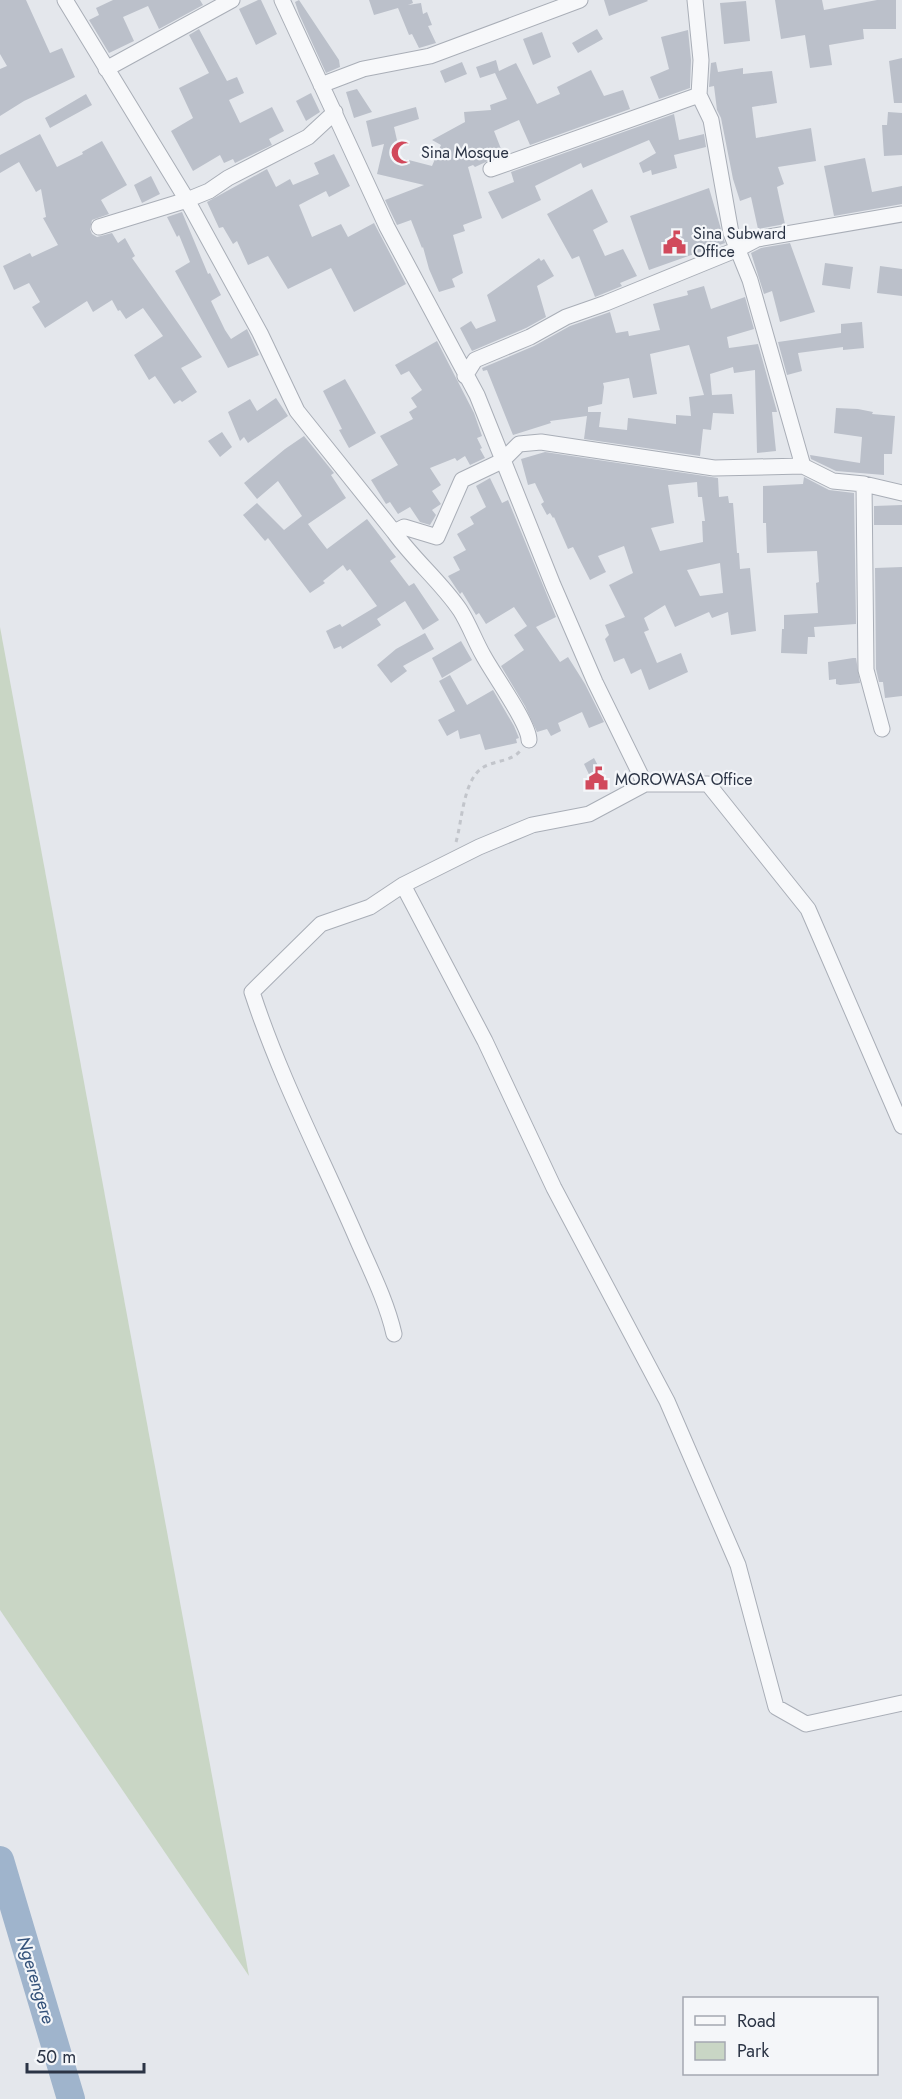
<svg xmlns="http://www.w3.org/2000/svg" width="902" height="2099" font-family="Jost,sans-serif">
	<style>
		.green { fill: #c9d6c5 }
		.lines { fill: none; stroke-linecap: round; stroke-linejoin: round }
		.river { stroke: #9fb4cc; stroke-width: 28 }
		.building { fill: #bbc0ca; fill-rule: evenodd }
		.street-casing { stroke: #a9aeb7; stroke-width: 17 }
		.path { stroke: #c2c5cb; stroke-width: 3; stroke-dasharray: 4.5 4.5; stroke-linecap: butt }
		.street { stroke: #f7f8fa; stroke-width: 15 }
		.labels { text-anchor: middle; stroke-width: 4.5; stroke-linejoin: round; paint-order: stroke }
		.poi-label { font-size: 16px; fill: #2b3445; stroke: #f4f6f9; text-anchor: start }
		.water-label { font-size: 18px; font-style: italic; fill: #34527a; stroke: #f4f6f9 }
	</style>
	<rect width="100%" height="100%" fill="#e4e7ec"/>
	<path class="green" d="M0,627L249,1976L0,1610Z"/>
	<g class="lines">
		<path class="river" d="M0,1860L71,2099"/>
	</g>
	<path class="building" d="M0,0H26L50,53L62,48L75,77L24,101L0,116V69L7,66L0,54Z
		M113,0H200L203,5L159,29L148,6L123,17L134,41L109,53L89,20L99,15L96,8Z
		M258,0H261L277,34L256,45L239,9Z
		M299,0L339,60L340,67L326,73L299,14L295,2Z
		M369,0H412L413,3L408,5L421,3L423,14L427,12L432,25L428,26L436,43L419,48L412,34L409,35L398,8L374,15Z
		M604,0H647L648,1L609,16Z
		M775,0H822L824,10L877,0H896V29H863L864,39L829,45L832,65L810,68L805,35L781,39Z
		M746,1L750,41L724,44L720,3Z
		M199,29L227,81L237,77L244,93L229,100L240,123L272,107L284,131L269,139L272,145L235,163L233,159L224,163L220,155L193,171L171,131L193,118L179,88L209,73L189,35Z
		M597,29L603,39L578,53L572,43Z
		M688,30L691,60L690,88L659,99L650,77L669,69L661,37Z
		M542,32L551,57L533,65L523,39Z
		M902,58V103H894L889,61Z
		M496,60L499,71L516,63L537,104L560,94L557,87L591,70L604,96L623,90L630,109L530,145L519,120L494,131L503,154L475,167L473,165L468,167L482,218L463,225L465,231L453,235L463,273L452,279L455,287L439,292L429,269L423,247L422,248L411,220L397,225L385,200L424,185L377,174L384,144L372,147L366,121L416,107L419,119L394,127L401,158L432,166L441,145L432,140L465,122L464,112L491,110L490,105L507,99L495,73L480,78L476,67Z
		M462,62L467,74L445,83L440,71Z
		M716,62L718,72L743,68V74L772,71L777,103L752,107L756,138L811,128L816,161L778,167L784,184L777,187L785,224L758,229L751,197L740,201L733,179L721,118L717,110L714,86L709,87L711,63Z
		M357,89L372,112L354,118L346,92Z
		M311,93L320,112L306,121L296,101Z
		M86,94L92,105L50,128L45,118Z
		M888,112L902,113V155L884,156L882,125H887Z
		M674,114L679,140L704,134L706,147L674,155L677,168L652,175L651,170L643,173L639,163L656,153L649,140L583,168L581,163L535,186L541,200L502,219L488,192L514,182L511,172Z
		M40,134L57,167L83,154L82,152L102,141L127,185L101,200L109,214L92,220L90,229L92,234L97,237L112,233L118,243L125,238L135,256L132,258L202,357L181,368L197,392L182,402L180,400L174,404L155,376L149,380L134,355L163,336L143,308L126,319L120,310L118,311L112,300L93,312L87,301L45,328L32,307L40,302L29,283L14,290L3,266L30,253L32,257L58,245L43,218L46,217L41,189L36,192L19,162L0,173V155Z
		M334,154L350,186L329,197L326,191L299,205L312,237L341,224L348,237L374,223L406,284L354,312L331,268L288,289L268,256L248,265L237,241L233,244L223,227L219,228L207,202L267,169L276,187L290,179L293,185L319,174L314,163Z
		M865,158L872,192L902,186V204L834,216L824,166Z
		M151,176L160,194L142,203L134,185Z
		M709,188L725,243L649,270L630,216Z
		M592,189L608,222L593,230L605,256L623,249L637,276L620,283L622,286L595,297L579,256L572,259L547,214Z
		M182,212L208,274L210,273L221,295L211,301L225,330L231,339L247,329L259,355L228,368L175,271L190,262L179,235L177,237L167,217Z
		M790,243L815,312L780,322L772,291L764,294L751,253L761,248Z
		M539,258L541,261L544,259L554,276L537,286L546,317L526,328L472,351L460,328L471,321L476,329L496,321L487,295Z
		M825,263L853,267L850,289L822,285Z
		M880,266L902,269V296L877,293Z
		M704,286L711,309L745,297L754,329L727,337L729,348L758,344L776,408L777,412H772L776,451L757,453L755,370L734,373L733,367L710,374L712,395L732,394L734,414L713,413L711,430L703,429L700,456L584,439L587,416L550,421L551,423L513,435L487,370L483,371L482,368L534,346L570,326L610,312L616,333L628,331L629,336L660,330L653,304L688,295L687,291ZM689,345L704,395L689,397L691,416L676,415V424L628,418L627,430L599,427L601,412H588V407L602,404L604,387L603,383L629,378L633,398L657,394L650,354Z
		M862,322L864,348L843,350V347L798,353L802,371L787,375L778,342L841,333V324Z
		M437,341L474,413L482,436L477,438L482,448L480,449L485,458L470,465L465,456L457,461L455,458L430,468L441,485L432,491L441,504L432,510L436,515L430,525L420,522L410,507L398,514L390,502L386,504L371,480L398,465L380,436L413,419L409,412L417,407L411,398L422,390L409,371L401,375L395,365Z
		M345,379L376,433L349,448L339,430L342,429L323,391Z
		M276,398L288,416L248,443L244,437L240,441L228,412L250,399L257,411Z
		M836,408L858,409L873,412L872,414L895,416L892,454H884V475L836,471L811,459L810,455L860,463L862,437L834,433Z
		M222,432L232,447L220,457L208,441Z
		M304,436L334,473L331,475L346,498L308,524L313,531L327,549L367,519L396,557L390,561L409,586L414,583L439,620L423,630L405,601L377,619L381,625L342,649L341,646L334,649L326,631L340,624L342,627L377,606L350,569L347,571L343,565L323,581L325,583L310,593L268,538L265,541L243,515L257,503L284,530L302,516L278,481L257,499L244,483L285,449Z
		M545,452L718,478L719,497L728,496L729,503H733L737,553H739L740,569L750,568L756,631L731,635L728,612L712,618L709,612L675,627L665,605L644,618L649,630L644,632L657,663L681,653L688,672L649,690L641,669L631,674L624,658L614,662L605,639L609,635L605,625L625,617L609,585L633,573L624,546L598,556L606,572L590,580L573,547L568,549L554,517L553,518L550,513L547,515L541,504L544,502L535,483L528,485L521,459ZM697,482L698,497H702L705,521H702L703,542L660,551L651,528L674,523L668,485ZM720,563L723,593L700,596L687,570Z
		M804,477L829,490L854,493L856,624L814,627L815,637H808L807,654L781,653L782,629H784V615L818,613L816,583L819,582L817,551L767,553L766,523H763V486L803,484Z
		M490,478L502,503L508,500L556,617L536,627L560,662L568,657L585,684L604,722L589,728L582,712L558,723L561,731L551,736L547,729L537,732L525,706L501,666L524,650L514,635L527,626L514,607L486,624L479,613L476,615L462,592L460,594L448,576L460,570L453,557L466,550L457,534L474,524L470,517L486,507L476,486Z
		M902,505V525H874V506Z
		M902,567V696L885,698L883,682H879L876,669L875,568Z
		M425,633L434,649L403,666L407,671L391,683L377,665L396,649Z
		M461,641L472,660L442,678L432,658Z
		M853,658H856L860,683L840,685L836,684V679L829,680L828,662Z
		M450,675L467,705L493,690L514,726L519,738L516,739L517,743L485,750L480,734L460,739L458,730L447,736L438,720L455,711L439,681Z
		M594,758L607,783L596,789L584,764Z"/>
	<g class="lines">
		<defs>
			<path id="street" d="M65,0L187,200L260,333L297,411L394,532L404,527L437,537L462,480L502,461L519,444L541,442L714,468L803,466L833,481L864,484L902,493
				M282,0L387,227L477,395L553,585L595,682L645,784L589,814L532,825L479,847L403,885L370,907L321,924L252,992C279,1075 319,1152 354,1232C368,1265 386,1299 394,1334
				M695,0L701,60L699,95L711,120L731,233L750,280L803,466
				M106,69L232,0
				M321,85L363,69L430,56L580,0
				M491,169L699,95
				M99,227L187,200L209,191L228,178L308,137L335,112
				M465,376L475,360L530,337L566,317L606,303L738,249L757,239L902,214
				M864,484L866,670L882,729
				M394,532C414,560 441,582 460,610C469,624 475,641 483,655C493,674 529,723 529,740
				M645,784H708L808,909L902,1126
				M403,885L485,1041L554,1188L667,1401L738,1565L776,1707L806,1724L902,1703"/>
		</defs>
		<use href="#street" class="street-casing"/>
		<path class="path" d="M456,842C462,822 463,781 482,768C494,760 511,762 520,751"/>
		<use href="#street" class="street"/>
	</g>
	<defs>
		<symbol id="mosque-bare" viewBox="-9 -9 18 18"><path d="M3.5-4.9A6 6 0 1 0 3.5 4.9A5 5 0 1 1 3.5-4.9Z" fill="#d1495b" stroke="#f4f6f9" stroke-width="2.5" paint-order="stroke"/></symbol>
		<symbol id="civic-bare" viewBox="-9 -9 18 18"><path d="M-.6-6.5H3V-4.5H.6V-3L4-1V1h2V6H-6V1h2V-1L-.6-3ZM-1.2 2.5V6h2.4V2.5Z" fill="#d1495b" stroke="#f4f6f9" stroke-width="2.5" paint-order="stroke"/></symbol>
	</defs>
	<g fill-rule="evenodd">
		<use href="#mosque-bare" x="386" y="136" width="33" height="33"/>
		<use href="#civic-bare" x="658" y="226" width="33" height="33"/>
		<use href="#civic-bare" x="580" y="762" width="33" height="33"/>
	</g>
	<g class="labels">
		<g class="poi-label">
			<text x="421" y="158">Sina Mosque</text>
			<text x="693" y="239">Sina Subward<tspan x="693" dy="18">Office</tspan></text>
			<text x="615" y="785">MOROWASA Office</text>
		</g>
		<g class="water-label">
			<text transform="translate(36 1980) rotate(73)" y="6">Ngerengere</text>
		</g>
	</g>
	<rect x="683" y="1997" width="195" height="78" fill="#f4f6f9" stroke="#a4a8b1" stroke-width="1.5"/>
	<rect x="695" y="2016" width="30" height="9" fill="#f7f8fa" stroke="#a4a8b1" stroke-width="1.5"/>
	<text x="737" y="2027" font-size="18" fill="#2b3445">Road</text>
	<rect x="695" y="2042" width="30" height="18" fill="#c9d6c5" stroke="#a4a8b1" stroke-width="1.5"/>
	<text x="737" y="2057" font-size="18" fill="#2b3445">Park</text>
	<path d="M27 2063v9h117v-9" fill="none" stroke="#2b3445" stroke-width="3"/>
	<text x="36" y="2063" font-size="18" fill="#2b3445" stroke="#f4f6f9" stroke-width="4.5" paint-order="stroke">50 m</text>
</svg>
